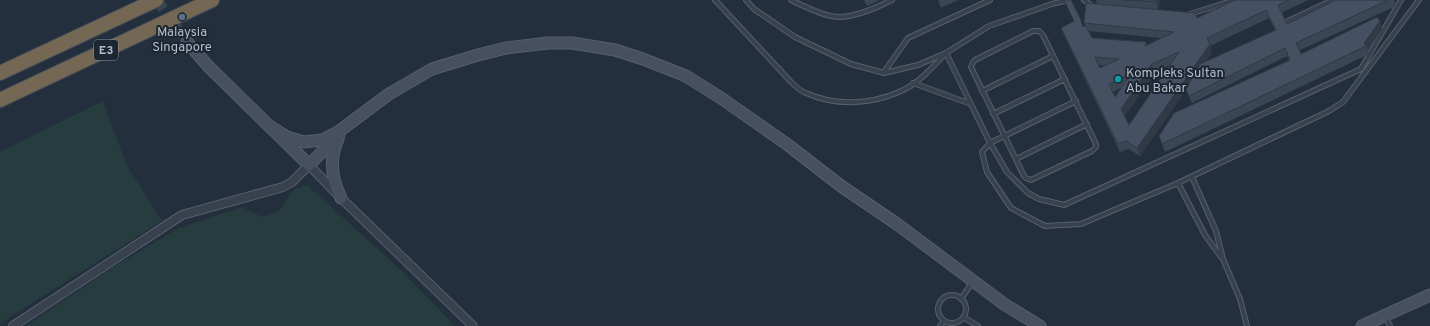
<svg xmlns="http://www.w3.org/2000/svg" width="1430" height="326" font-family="Overpass,sans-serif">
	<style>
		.green { fill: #263c3f }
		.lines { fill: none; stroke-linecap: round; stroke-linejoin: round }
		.secondary-tunnel { stroke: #3a4453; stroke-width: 11; stroke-dasharray: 11 5.5; stroke-linecap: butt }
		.lane-casing { stroke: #565f6c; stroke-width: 6 }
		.street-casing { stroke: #565f6c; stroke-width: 10 }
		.secondary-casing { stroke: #565f6c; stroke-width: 13 }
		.highway-casing { stroke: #434c59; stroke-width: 16 }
		.lane { stroke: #38414e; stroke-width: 4 }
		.street { stroke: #38414e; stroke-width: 8 }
		.secondary { stroke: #465061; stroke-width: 11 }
		.highway { stroke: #746855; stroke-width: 14 }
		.wall { fill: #3b4654; fill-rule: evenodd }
		.shaded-wall { fill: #303945 }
		.building { fill: #455162; stroke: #303945; fill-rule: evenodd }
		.service-dot { fill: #5c6f8a; stroke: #1d2633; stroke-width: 1.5 }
		.culture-dot { fill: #0f9aa8; stroke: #1d2633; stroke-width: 1.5 }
		.labels { text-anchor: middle; stroke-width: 4; stroke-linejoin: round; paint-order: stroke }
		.shield { fill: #1d2633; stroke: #878f9c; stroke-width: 1 }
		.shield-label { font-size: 12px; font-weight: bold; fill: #b4bcc9 }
		.poi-label { font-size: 13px; fill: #b4bcc9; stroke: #1d2633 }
	</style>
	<rect width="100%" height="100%" fill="#242f3e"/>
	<path class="green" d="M103,101L127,166L162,221L7,319L0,325V152Z
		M307,185L402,271L455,326H26L115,266L179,228L242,207L262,217L280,210L293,190Z"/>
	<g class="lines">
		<path class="secondary-tunnel" d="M157,0L187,42"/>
		<defs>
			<path id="lane" d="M715,0L791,82C795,86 800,91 806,93C835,106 869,105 899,92C917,85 933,67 946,53L990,143L1007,172L1028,193L1039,199L1064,205L1361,69L1401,0
				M746,0L754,9L795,37L851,64L884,73L918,65L946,53L989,26L1052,4L1064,1
				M791,0C803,6 828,18 841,17C858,16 878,7 892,0
				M1084,0L1092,6
				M1190,14L1235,0
				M1288,21L1333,0
				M1033,31H1039L1043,35L1096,144V147L1092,151L1031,180L1026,178L1024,176L971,67L973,62L975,60Z
				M884,72L908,38L990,0
				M913,83L971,104
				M982,91L1053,56
				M1076,101L990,143L982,152L987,172L1011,208L1045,226L1081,224L1178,183L1329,111L1343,102L1419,0
				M993,114L1065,79
				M1016,159L1087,124
				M1192,177L1216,231L1223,259L1240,299L1247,326
				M1178,183L1205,235L1221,257
				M938 309a14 14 0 1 1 28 0a14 14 0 1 1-28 0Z
				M961,299L973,281
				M1385,316L1390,326
				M963,317L978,326
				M940,326L944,321"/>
			<path id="street" d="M13,326L182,215L283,187L292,182L309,165L341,198L473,326"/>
			<path id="secondary" d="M187,42L208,66L309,165L339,135
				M271,127L287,137L304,142L322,140L338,132L389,94L432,69L478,55L506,48L548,43H572L615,50L643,59L686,76L721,98L788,145L841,186L897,224L1004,304L1040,326
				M338,139C329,159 331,178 341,198
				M1362,326L1430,295"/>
			<path id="highway" d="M0,73L156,0
				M0,100L212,0"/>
		</defs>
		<use href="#lane" class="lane-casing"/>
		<use href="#street" class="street-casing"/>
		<use href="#secondary" class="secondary-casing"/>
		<use href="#highway" class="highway-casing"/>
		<use href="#lane" class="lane"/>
		<use href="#street" class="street"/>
		<use href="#secondary" class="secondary"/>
		<use href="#highway" class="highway"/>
	</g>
	<path class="wall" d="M864,0H880L867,6Z
		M938,0H958L941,8Z
		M1064,0H1071L1083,27L1085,26L1084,23L1097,4L1096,0H1160L1158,10L1197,18L1235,0H1308L1281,13L1287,24L1336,0H1395L1394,1L1396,6L1300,50L1301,54L1380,21L1382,29L1368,50L1369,54L1165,152L1159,136L1289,60L1287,56L1192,103L1186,90L1140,156L1129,149L1120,152L1064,35L1061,28L1074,21ZM1269,18L1275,30L1205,62L1212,52L1210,46ZM1089,31L1161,38L1147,45L1146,42L1092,38ZM1099,65H1100L1105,66L1100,68ZM1170,65L1129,125L1125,116L1155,72ZM1122,87L1115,97L1113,92Z"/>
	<path class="shaded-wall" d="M1156,0H1160L1158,10L1156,2Z
		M1380,21L1382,29L1368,50L1364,43Z
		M1210,44L1212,52L1140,156L1137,148Z
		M1152,64L1155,72L1124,117L1121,109Z"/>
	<path class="building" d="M1064,0H1071L1080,18L1083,27L1086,26L1092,38L1146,42L1145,46L1174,32L1084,23L1086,3L1195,13L1197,18L1235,0H1289L1278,5L1287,24L1336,0H1388L1296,43L1301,54L1377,17L1380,21L1364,43L1366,46L1162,144L1159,136L1174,113L1290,60L1285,48L1189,96L1186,89L1200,64L1276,30L1266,10L1207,38L1210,44L1137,148L1126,141L1118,144L1061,28L1074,21ZM1179,52L1129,125L1121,109L1152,64ZM1095,57L1119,59L1100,68ZM1131,74L1115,97L1109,84Z
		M1125,0H1156V2Z"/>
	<circle class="service-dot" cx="182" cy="17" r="4"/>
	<circle class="culture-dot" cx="1118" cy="79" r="4"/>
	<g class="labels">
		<rect class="shield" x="94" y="40" width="24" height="20" rx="3"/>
		<g class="shield-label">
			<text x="106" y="54">E3</text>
		</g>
		<g class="poi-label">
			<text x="182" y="36">Malaysia<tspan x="182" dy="15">Singapore</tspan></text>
			<text x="1126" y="77" text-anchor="start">Kompleks Sultan<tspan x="1126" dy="15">Abu Bakar</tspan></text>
		</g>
	</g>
</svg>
